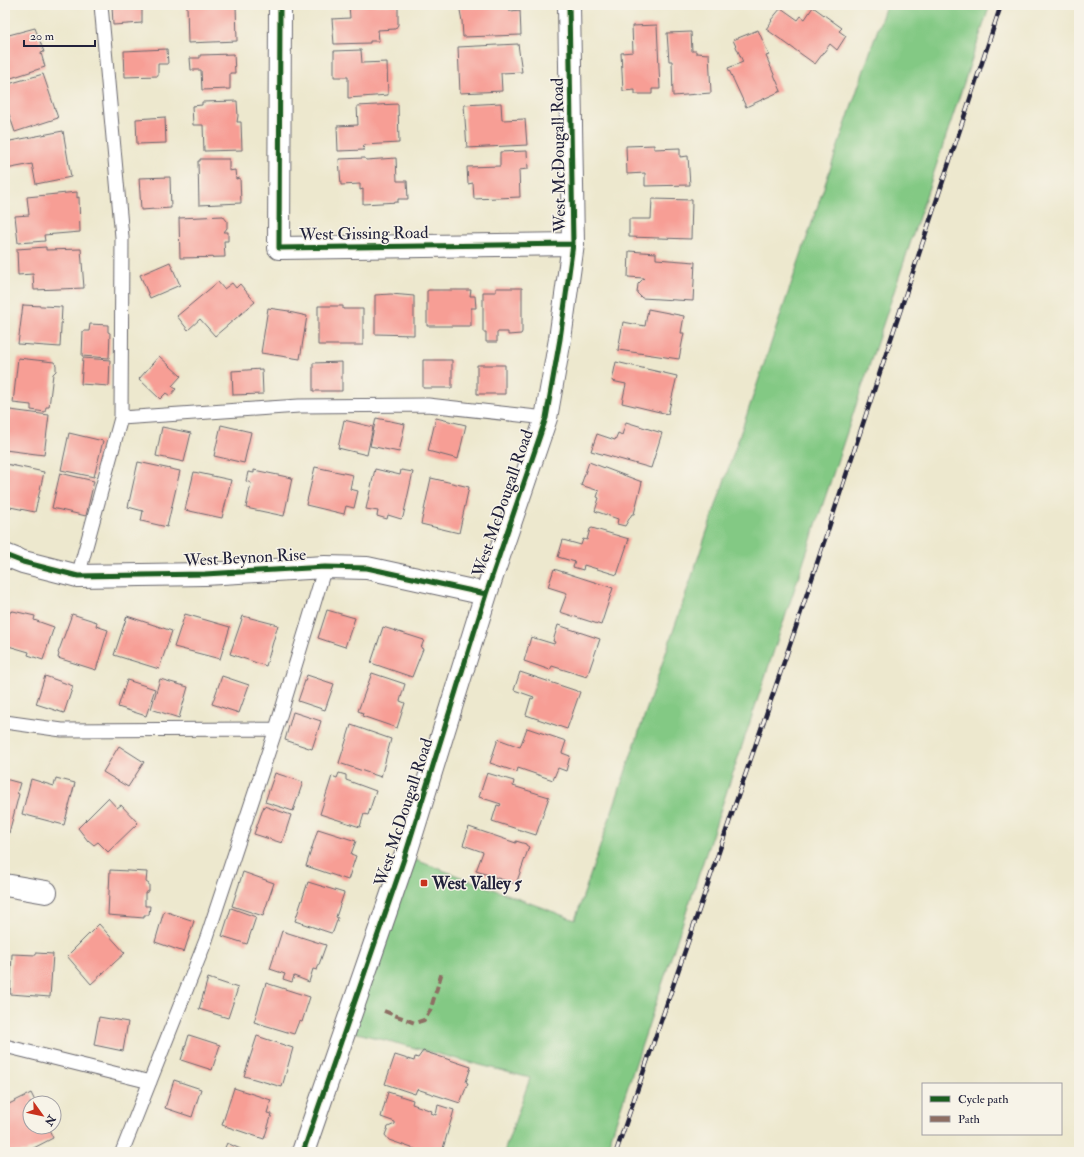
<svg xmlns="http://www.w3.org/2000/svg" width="1084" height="1157" font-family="'IM FELL Double Pica',serif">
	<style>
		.green { fill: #83c984; stroke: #527660 }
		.building { fill: #f79e95 }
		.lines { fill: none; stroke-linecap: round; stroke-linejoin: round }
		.service-casing { stroke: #69676e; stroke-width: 15 }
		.minor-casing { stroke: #69676e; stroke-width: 24 }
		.service { stroke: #fff; stroke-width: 13 }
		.minor { stroke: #fff; stroke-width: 22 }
		.rail-casing { stroke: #22223b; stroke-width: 4.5 }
		.rail { stroke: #f7f3e8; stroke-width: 3; stroke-dasharray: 9; stroke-linecap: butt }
		.quiet { stroke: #8d6e63; stroke-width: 4; stroke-dasharray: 8 4; stroke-linecap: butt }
		.cycleway-casing { stroke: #f7f3e8; stroke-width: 8 }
		.cycleway { stroke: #1b5e20; stroke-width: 5 }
		.poi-dot { fill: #c8321e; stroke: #f7f3e8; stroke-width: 1.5 }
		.labels { text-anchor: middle; stroke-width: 3; stroke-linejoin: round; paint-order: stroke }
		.street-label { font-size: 17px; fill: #22223b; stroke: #f7f3e8 }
		.poi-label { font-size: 17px; font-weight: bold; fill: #22223b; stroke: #f7f3e8; text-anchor: start }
	</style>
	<rect width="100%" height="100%" fill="#f7f3e8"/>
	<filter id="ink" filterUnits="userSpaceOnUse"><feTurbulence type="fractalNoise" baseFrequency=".025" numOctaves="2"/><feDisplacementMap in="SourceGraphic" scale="8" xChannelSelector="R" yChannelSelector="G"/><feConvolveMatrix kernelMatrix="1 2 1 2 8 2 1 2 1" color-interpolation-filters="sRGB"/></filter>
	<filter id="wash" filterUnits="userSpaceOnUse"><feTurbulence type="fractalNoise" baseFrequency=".012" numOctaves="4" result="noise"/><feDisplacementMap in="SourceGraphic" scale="16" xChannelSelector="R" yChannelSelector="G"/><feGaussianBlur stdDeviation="0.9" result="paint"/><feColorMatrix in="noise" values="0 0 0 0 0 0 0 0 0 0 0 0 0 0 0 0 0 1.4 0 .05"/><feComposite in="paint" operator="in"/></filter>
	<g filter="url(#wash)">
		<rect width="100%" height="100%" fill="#ede8ce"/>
		<path class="green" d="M886,5H990L606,1152H504L530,1078L346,1030L405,856L575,920Z"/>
		<g id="blocks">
			<path class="building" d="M112,5H142V23L113,25Z
				M187,5H236L237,41L188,43Z
				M349,5H398V25L395,29L378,30L379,41H370V43L334,44L332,19L350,18Z
				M459,5H509L510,11L520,10L521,35L463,37L462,21Z
				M813,7L842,28L839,31L846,36L837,50L830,44L815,64L766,29L772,21L771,20L781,8L798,20L801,16L805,19Z
				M657,25L660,89H652V94H635V90L623,91L621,53L633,52L632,26Z
				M35,28L44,52L41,53L45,67L5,80V36Z
				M758,30L769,55L766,56L781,91L746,107L728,68L743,62L733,40Z
				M691,32L692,51H696V53L709,54L711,93L673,96L672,61H669L667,33Z
				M518,44L522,72L501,73L502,91L460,93L458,47Z
				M167,49L168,64H158V76L125,77L124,51Z
				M361,50L362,63L387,62L388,95L348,98V77H334V51Z
				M234,54L235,73H230V89L202,90L201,70H191L190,58H200V55Z
				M43,74L58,118L15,132L9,114L5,115V85Z
				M237,101L238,116L237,122H241L242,150L204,151L203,125H193L192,106L202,105V102Z
				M501,103L502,120L525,119L527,145L467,148L464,105Z
				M398,104L399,143L363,145L364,150L338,151L337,126L358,125L357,106Z
				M165,117L166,143L137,144L136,119Z
				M63,131L71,177L36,184L32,164L6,169L5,142Z
				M654,145V149L680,148V157L688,156L690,185L645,186V173L627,174L626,146Z
				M527,151L528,169L519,170L520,197L474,199L473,183L468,184L467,167L500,166V152Z
				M365,158L366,160L396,158L397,181H407L408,199H398V202L363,204V189L360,190V184L341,185L339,159Z
				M200,159H229V171L235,170L236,179L240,178L241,203L199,205L198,161H200Z
				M170,177L171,208L141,210L139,178Z
				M77,192V198L79,197L80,232L44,235L45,241L18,243L15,216L29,215L27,197Z
				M652,199L692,200L691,239L629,237V219H651Z
				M223,216L227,221V228L224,232H228V241H224L225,257L180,258L179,218Z
				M46,247V250L81,249L84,288L34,290L33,274L18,275L17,249Z
				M629,251L656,253V259L695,262L693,301L642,298L637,293L638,284L644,278L628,277Z
				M170,262L180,285L150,298L140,275Z
				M218,282L224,289L232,283L236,288L240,284L255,302L215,336L200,319L188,330L177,316Z
				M496,288H522V332L521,334L508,335V332H497V342H486V332H483V292H496Z
				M429,290H471L470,296H475L476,308H471V326H427V291Z
				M391,294L414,296V335L375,334V295Z
				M23,305L62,307L60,347L18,344Z
				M318,306H343V309H363V345H318Z
				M268,308L289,311V312L307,316L300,359L261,353Z
				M648,309L684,316L681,333H684L679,359L618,350L623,322L645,326Z
				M90,324L108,325V332L110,333L109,358L82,356L83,331H89Z
				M159,356L181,376L172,386L176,389L170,396L166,393L160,399L139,379Z
				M18,358L54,362L56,365V371L53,374L49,407H46L45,412L31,410V405L13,403Z
				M83,358L110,360L109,386L81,384Z
				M423,360H452V388H423Z
				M342,362V391H313V363Z
				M616,362L677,376L668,414L622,403L626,384L612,381Z
				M477,365H505V394H477Z
				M262,369L263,394L233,395L232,371Z
				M10,410L49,415L44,455L5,450L6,430Z
				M376,418L405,424L399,452L370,446Z
				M436,418L466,425L458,459L428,451Z
				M344,420L373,427L367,455L338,448Z
				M626,422L662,433L651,468L591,451L597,434L615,440L618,433L622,435Z
				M221,425L251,432L244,463L214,456Z
				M162,427L191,433L184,462L156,456Z
				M69,433L103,441L94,477L61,470Z
				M138,462L180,471L167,527L141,521L143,511L128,507Z
				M589,462L642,482L634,514H632L625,526L617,524L618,519L595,511L599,498L597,497L599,491L581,485Z
				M6,464L44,472L35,512L5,506Z
				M315,467L353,475L350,489L358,491L354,508L346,506L344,514L306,505Z
				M375,469L400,475L401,470L413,472L403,517L401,519L388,515L387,519L377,516L378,511L366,509Z
				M254,470L292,478L284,516L246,508L251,483L246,481L248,472L254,473Z
				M194,472L231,480L222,518L185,510Z
				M60,473L94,481L86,516L52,508Z
				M431,478L469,487L459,533L421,524Z
				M592,528L629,539L617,575L584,565L583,570L573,567L575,562L558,557L563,540L581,545L583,539L587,540L590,529Z
				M554,569L613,588L601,625L560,612L567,593L548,587Z
				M327,610L355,618L345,647L318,638Z
				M13,611L35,616L34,620L54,627L43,660L28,655L29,652L5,645V628L10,612Z
				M72,614L97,622L96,626L108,630L96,670L58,658L59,654L58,653Z
				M185,614L230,627L220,659L174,647Z
				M127,616L172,631L159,669L114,655Z
				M243,616L278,625L266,666L230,654Z
				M558,625L600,639L587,677L552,666L550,670L524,661L531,637L554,644L555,642L553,641Z
				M383,627L424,640L421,648L423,649L412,677L371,663Z
				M520,672L580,692L567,729L526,715L531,698L533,699L534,697L514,690Z
				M372,673L405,684L400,701L405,703L397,728L362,716L363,713L358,711Z
				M307,675L334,684L325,710L298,701Z
				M45,676L73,686L64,713L36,704Z
				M222,676L249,685L239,713L212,704Z
				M160,679L188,687L179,718L151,709Z
				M127,680L155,689L146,716L118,707Z
				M293,712L321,721L312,749L285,740Z
				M351,725L391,739L381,777L339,763Z
				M527,728L566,741L562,753L570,756L566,771L558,768L553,780L518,768L517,772L490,763L498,739L520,747Z
				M119,746L144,762L128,787L103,772Z
				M275,773L303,782L293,811L265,802Z
				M339,773L346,775V780L376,791L368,815L364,814L360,827L320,814L332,776L337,778Z
				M487,773L514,781L513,786L549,797L536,835L492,821L497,805L500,806L501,804L479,797Z
				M56,778L75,783L64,825L22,814L31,779L54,786Z
				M5,779L20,783L17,793L19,794L9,833L5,832Z
				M108,798L117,808L121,805L138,823L108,852L98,842L94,845L88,840V841L78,828Z
				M264,806L291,815L282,843L254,834Z
				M469,827L516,843V841L526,844V845L529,847L516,884L476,871L483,852L463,845Z
				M318,829L356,841L351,854L356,856L348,880L306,866Z
				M110,870L147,872L146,882L149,884V891L145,893V906H150L149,915H144V918L108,915Z
				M243,872L274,883L263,916L232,906Z
				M308,882L344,893L336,917L338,918L333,932L331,933L295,921Z
				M231,908L256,917L247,944L222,936Z
				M164,911L194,921L184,952L155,942Z
				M99,924L125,953L91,984L67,956Z
				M282,931L326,945L317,970L313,969L309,982L294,976L292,982L283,979L285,974L270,969Z
				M36,953L53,954L50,997L10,994L12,954L36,955Z
				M208,978L238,988L228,1018L199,1009Z
				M266,983L310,997L302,1022L299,1021L294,1034L254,1022Z
				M99,1017L128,1022L123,1051L94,1045Z
				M189,1035L220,1045L212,1070L181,1060Z
				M257,1036L293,1048L282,1087L244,1076Z
				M423,1051L471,1067L466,1082L468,1083L460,1103L417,1089L415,1094L385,1084L395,1055L414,1061L415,1057L418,1058Z
				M174,1080L201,1089L192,1117L165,1108Z
				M234,1088L271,1100L267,1113L272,1114L264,1139L222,1125Z
				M388,1092L413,1100L412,1104L432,1111L431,1113L436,1115L438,1105L454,1110L442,1152H423L389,1140L385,1135L388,1127L395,1124V1122L381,1117Z
				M31,1093L36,1103H30V1127H48L53,1138L26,1152H5V1106Z
				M227,1143L247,1152H223Z"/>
		</g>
	</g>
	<g filter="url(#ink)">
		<use href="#blocks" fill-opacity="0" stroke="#69676e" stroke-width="1"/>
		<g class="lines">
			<defs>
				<path id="service" d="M121,418L299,406L428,405L546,418
					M78,576L121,418L122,237L101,5
					M5,722L62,730L276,729
					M5,1046L150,1082
					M122,1152L206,940L276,729L325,567"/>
				<path id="minor" d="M280,5L279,248L573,244
					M5,555L23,562L78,576L205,574L325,567L367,568L486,594
					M5,885L46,892
					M303,1152L405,856L486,594L546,418L560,339L573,244L569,5"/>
			</defs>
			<use href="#service" class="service-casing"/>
			<use href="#minor" class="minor-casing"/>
			<use href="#service" class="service"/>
			<use href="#minor" class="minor"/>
			<defs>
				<path id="rail" d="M616,1152L795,630L1001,5"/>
			</defs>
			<use href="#rail" class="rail-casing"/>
			<use href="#rail" class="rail"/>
			<path class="quiet" d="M384,1011L415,1023L424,1020L430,1011L442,972"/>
			<defs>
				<path id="cycleway" d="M280,5L279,248L573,244
					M5,555L23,562L78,576L205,574L325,567L367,568L486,594
					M303,1152L405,856L486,594L546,418L560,339L573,244L569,5"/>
			</defs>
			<use href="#cycleway" class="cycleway-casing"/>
			<use href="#cycleway" class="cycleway"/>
		</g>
	</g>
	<rect class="poi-dot" x="420" y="879" width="8" height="8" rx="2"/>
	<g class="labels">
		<g class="street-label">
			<text transform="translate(558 155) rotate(-91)" y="6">West McDougall Road</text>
			<text transform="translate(364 233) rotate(-1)" y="6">West Gissing Road</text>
			<text transform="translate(502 503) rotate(-71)" y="6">West McDougall Road</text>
			<text transform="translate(245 557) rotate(-3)" y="6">West Beynon Rise</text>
			<text transform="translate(403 812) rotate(-72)" y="6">West McDougall Road</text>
		</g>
		<g class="poi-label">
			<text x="432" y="889">West Valley 5</text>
		</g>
	</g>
	<rect width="1084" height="1157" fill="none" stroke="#f7f3e8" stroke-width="20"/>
	<rect x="922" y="1083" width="140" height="52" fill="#f7f3e8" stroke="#a29fa3"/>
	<rect x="930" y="1096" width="20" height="6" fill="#1b5e20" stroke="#a29fa3"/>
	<text x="958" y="1103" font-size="12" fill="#22223b">Cycle path</text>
	<rect x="930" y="1116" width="20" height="6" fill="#8d6e63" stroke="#a29fa3"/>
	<text x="958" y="1123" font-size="12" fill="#22223b">Path</text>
	<g transform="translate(42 1115) rotate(123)"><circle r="19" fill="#f7f3e8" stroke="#a29fa3"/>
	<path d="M0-3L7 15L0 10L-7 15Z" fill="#c8321e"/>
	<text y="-6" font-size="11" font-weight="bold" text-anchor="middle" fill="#22223b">N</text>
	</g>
	<path d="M24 40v6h71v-6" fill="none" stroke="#22223b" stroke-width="2"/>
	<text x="30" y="40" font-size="12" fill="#22223b" stroke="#f7f3e8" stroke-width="3" paint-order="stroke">20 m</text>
</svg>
